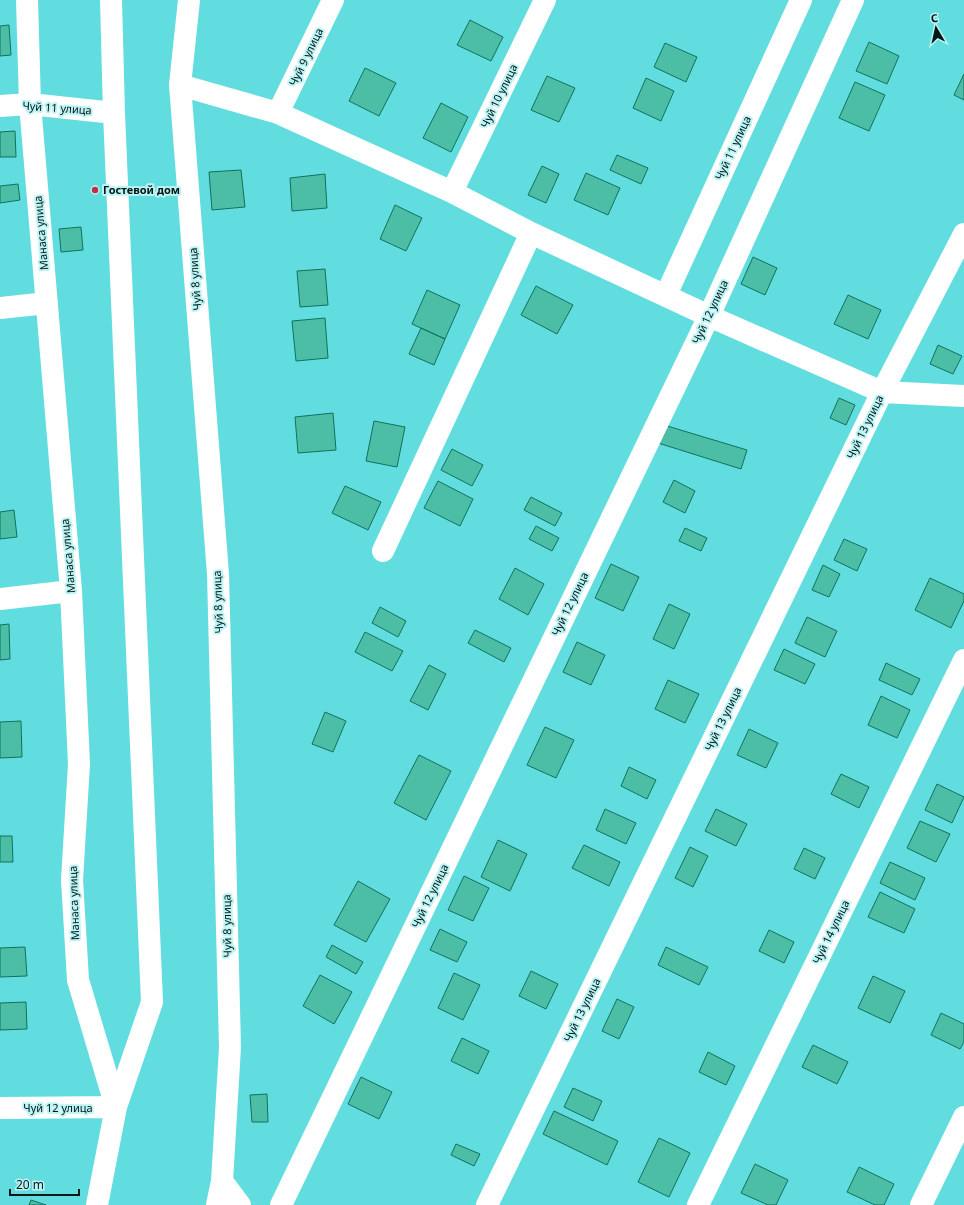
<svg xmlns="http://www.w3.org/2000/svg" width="964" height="1205" font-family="'Noto Sans',sans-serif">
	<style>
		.building { fill: #4cbea6; stroke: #107160 }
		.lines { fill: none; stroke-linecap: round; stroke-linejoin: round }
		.minor { stroke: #fff; stroke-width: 22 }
		.poi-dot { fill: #bf2f48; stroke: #bef3f4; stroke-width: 1.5 }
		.labels { text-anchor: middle; stroke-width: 4; stroke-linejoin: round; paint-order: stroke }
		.street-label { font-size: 11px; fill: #001818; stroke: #bef3f4 }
		.poi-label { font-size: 11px; font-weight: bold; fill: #001818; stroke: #bef3f4; text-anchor: start }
	</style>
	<rect width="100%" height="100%" fill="#62dddf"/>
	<path class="building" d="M470,20L503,37L491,61L457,45Z
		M9,25L11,55L0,56V26Z
		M869,42L899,56L887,84L856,71Z
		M665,43L697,57L686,82L654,67Z
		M365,68L396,83L379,116L349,101Z
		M964,74V100L954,95Z
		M547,76L575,88L559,122L531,110Z
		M646,78L674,91L661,121L633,108Z
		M855,82L885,95L869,131L839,118Z
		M441,103L468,117L451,152L423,138Z
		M15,131L16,157H0V132Z
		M617,155L648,168L641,184L610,170Z
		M542,166L559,174L546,203L528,195Z
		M241,170L245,207L212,210L209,172Z
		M586,173L620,188L608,215L574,200Z
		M325,174L327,208L292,211L290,178Z
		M18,184L20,200L0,203V186Z
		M395,205L422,218L406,251L380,239Z
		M81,227L83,250L61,252L59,229Z
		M753,257L777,268L765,295L741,284Z
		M325,269L328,305L300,307L297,271Z
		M536,286L573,305L557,334L521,315Z
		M427,290L460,305L445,339L412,324Z
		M848,295L881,310L868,339L834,324Z
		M325,318L328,358L296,361L292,321Z
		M421,328L445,339L434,365L409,354Z
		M938,345L962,356L953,374L930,364Z
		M839,398L855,405L846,425L830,418Z
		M333,413L336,450L298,453L295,417Z
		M374,421L405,427L397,467L366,461Z
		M664,425L747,450L741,469L658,443Z
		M452,449L483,465L472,486L441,470Z
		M674,480L695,491L685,513L663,502Z
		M438,481L473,499L460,526L424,508Z
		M345,486L381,502L368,530L332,513Z
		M531,497L562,513L555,526L524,510Z
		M14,510L17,537L0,539V512Z
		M536,526L559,538L552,551L529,539Z
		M685,528L707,538L701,551L679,541Z
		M844,539L867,549L857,571L834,560Z
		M611,564L639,577L623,611L595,598Z
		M823,565L840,574L829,597L812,590Z
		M515,568L544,584L528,615L499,599Z
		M930,578L964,594V601L951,628L915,610Z
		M669,604L690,614L674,649L653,639Z
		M380,607L406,621L398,637L372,623Z
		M807,617L837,631L825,657L795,643Z
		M9,624L10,659L0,660V625Z
		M475,630L511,648L504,662L468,643Z
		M365,632L403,651L392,671L355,652Z
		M577,642L605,655L591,685L563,672Z
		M784,649L815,664L805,684L774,670Z
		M886,663L920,679L912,695L879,680Z
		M429,665L446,674L428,710L410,701Z
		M668,680L699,694L685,723L655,709Z
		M881,696L910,710L897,738L868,725Z
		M325,712L346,721L333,752L312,744Z
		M21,721L22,757L0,758V722Z
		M545,727L574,740L556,778L527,765Z
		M749,729L778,743L766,768L737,755Z
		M419,755L451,771L426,820L394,803Z
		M629,767L656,780L647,799L621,786Z
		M841,774L869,787L859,808L831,794Z
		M937,784L964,797L952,823L925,810Z
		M605,809L636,823L626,844L596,830Z
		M716,809L747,824L736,846L705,831Z
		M920,821L950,834L936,862L907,848Z
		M0,836H12L13,862H0Z
		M498,840L527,854L510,891L481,877Z
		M584,845L620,862L609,886L572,868Z
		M690,847L708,856L693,887L675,878Z
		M804,848L825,858L815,879L794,869Z
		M890,862L925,878L915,900L880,883Z
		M464,876L489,888L473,921L448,910Z
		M358,881L390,899L366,942L334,925Z
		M880,892L915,909L904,933L868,917Z
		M440,929L467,942L457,962L430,950Z
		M769,930L794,942L784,963L759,951Z
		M332,945L363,962L356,974L326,957Z
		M25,947L27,976L0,977V948Z
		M666,947L708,967L699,985L658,965Z
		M531,971L558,984L546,1009L519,996Z
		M454,973L480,985L463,1020L438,1008Z
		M320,975L352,992L334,1024L303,1006Z
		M873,976L905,991L890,1023L858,1008Z
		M617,999L634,1007L619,1039L602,1031Z
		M26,1002L27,1029L0,1030V1003Z
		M941,1013L964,1024V1042L960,1049L931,1035Z
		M462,1038L489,1051L478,1074L451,1061Z
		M813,1045L848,1062L837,1084L802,1067Z
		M708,1052L735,1066L726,1085L699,1072Z
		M361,1077L392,1092L379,1119L348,1104Z
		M573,1088L602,1101L593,1121L564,1107Z
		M267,1094L268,1122H252L250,1095Z
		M554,1111L618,1141L607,1165L543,1134Z
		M659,1138L690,1153L669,1197L638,1182Z
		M456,1144L480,1154L474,1166L451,1155Z
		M755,1164L788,1180L776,1205H768L741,1193Z
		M859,1167L894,1184L884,1205H875L847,1192Z
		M31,1200L46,1205H29Z"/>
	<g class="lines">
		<path class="minor" d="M189,0L180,85L218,574L230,1047L222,1181L217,1205
			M180,85L278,113L452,192L531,233L709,316L882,392L964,396
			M0,106L30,104L114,113
			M278,113L333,0
			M452,192L545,0
			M666,295L801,0
			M0,308L47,303
			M383,551L531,233
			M0,599L71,591
			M0,1108L116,1107L78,980L72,880L79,764L71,591L30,104L27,0
			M222,1181L240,1205
			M97,1205L116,1107L152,1002L114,113L111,0
			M281,1205L709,316L853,0
			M487,1205L882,392L964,234
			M698,1205L964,660
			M921,1205L964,1117"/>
	</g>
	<circle class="poi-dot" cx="95" cy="190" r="4"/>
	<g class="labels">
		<g class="street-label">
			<text transform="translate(306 57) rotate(-64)" y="4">Чуй 9 улица</text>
			<text transform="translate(499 96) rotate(-64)" y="4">Чуй 10 улица</text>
			<text transform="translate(57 108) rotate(4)" y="4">Чуй 11 улица</text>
			<text transform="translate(733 148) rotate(-65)" y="4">Чуй 11 улица</text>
			<text transform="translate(41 233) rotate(-95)" y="4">Манаса улица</text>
			<text transform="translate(195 279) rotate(-94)" y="4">Чуй 8 улица</text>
			<text transform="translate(710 312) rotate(-65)" y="4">Чуй 12 улица</text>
			<text transform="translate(865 427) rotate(-64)" y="4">Чуй 13 улица</text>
			<text transform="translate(68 556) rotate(-95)" y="4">Манаса улица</text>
			<text transform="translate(218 602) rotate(-92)" y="4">Чуй 8 улица</text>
			<text transform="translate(570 604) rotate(-64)" y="4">Чуй 12 улица</text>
			<text transform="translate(723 719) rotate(-64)" y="4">Чуй 13 улица</text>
			<text transform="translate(430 896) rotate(-64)" y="4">Чуй 12 улица</text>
			<text transform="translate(74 903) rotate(-92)" y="4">Манаса улица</text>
			<text transform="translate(227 926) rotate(-91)" y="4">Чуй 8 улица</text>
			<text transform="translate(831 932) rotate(-64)" y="4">Чуй 14 улица</text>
			<text transform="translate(582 1010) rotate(-64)" y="4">Чуй 13 улица</text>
			<text x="58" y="1112">Чуй 12 улица</text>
		</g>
		<g class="poi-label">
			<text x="103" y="194">Гостевой дом</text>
		</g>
	</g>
	<g transform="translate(936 28) rotate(351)" stroke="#bef3f4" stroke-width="3" paint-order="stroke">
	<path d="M0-3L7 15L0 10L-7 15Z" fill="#001818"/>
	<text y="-6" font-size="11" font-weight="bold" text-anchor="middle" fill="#001818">С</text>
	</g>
	<path d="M10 1189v6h69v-6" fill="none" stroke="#001818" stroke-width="2"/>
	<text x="16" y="1189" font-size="12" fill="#001818" stroke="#bef3f4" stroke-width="3" paint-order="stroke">20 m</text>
</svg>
